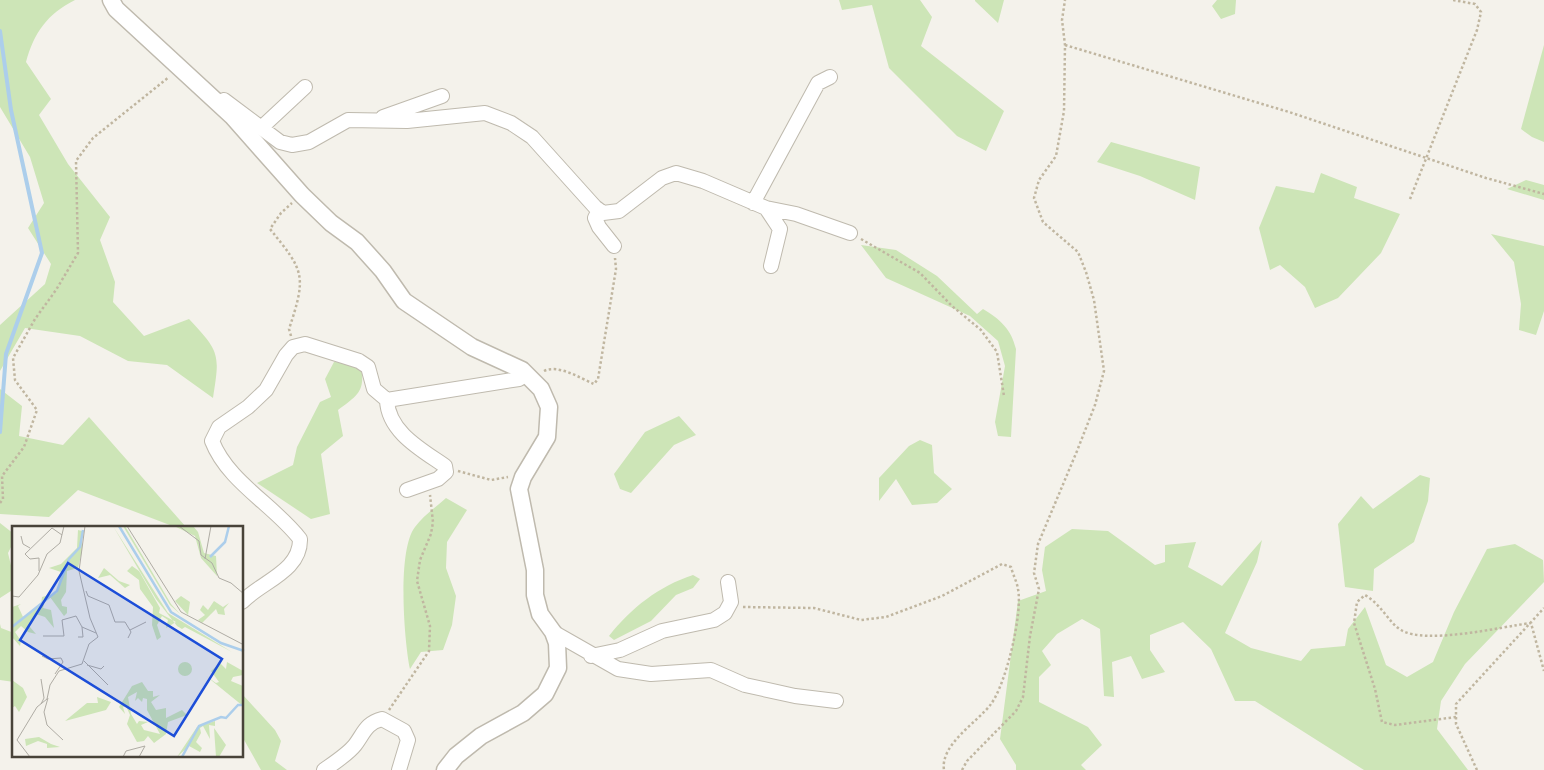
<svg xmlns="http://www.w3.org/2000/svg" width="1544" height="770" font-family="Poppins,sans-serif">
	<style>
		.green { fill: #cde5b7 }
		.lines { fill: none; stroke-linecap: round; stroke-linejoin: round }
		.stream { stroke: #acceeb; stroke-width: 4 }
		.minor-casing { stroke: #bfbaae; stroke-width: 16 }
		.tertiary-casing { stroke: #bfbaae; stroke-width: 19 }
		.path { stroke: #c0b6a0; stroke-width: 2.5; stroke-dasharray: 2.5 2.5; stroke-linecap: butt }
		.minor { stroke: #fff; stroke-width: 14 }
		.tertiary { stroke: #fff; stroke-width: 16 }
		.inset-river { fill: none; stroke: #acceeb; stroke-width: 2.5 }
		.inset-road { fill: none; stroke: #afaca4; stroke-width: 1 }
		.view { fill: #1d4ed8; fill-opacity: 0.15; stroke: #1d4ed8; stroke-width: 2.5 }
		.inset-edge { fill: none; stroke: #484339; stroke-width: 2.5 }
	</style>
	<rect width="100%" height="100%" fill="#f4f2eb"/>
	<path class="green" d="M0,0H75C47,14 34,33 26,62L51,99L39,115L68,164L110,217L100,240L115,282L113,302L144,336L189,319C220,352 220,354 213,398L167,365L128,361L80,336L25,328L0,371V325L45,284L51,264L28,228L44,203L30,157L0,107Z
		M839,0H920L932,17L921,46L1004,111L986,151L957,136L889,68L872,5L842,10Z
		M975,0H1004L998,23L975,1Z
		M1217,0H1236L1235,14L1221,19L1212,6Z
		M1544,45V142L1532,137L1521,129Z
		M1111,142L1200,167L1195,200L1140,176L1097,162Z
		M1321,173L1357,187L1354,198L1400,214L1381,253L1338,298L1315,308L1305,287L1280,265L1270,270L1259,228L1276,186L1314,193Z
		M1526,180L1544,185V200L1507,189Z
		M1491,234L1544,246V311L1536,335L1519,330L1521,304L1514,262Z
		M861,245L896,250L937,276L977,314L983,309C1001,320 1011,329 1016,349L1011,437L998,436L995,422L1005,366L998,341L970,316L886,278Z
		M334,362L351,363L361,368C366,392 355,397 338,410L343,436L321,454L330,514L311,519L257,483L293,465L297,447L320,402L331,397L325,379Z
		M0,389L22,406L19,436L63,445L89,417L186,527H175L78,490L49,517L0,514Z
		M679,416L696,435L674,445L631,493L620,489L614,474L645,432Z
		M920,440L932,445L934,473L952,489L937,503L912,505L896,479L879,501V478L909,446Z
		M1420,475L1430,478L1428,501L1414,542L1374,569L1373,591L1345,587L1338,524L1361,496L1373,509Z
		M446,498L467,510L447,542L446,568L456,596L452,625L443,650L421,652L410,669C404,640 397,550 415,527C423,516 436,507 446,498Z
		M0,523L14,534V541L8,553L14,578V589L0,598Z
		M1072,529L1108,531L1155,565L1165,562V545L1196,542L1188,567L1222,586L1262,540L1257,562L1225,633L1251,648L1301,661L1311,649L1345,646L1348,629L1365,607L1386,665L1407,677L1433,662L1454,612L1487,549L1515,544L1543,560L1544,582L1465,664L1441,701L1437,729L1468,770H1364L1255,701H1235L1211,649L1183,622L1150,635V650L1165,672L1142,679L1131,656L1112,662L1114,697L1104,696L1100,629L1082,619L1057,634L1042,651L1051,665L1039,677V702L1088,727L1102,745L1081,765L1086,770H1016V765L1000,739L1018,601L1046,591L1042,570L1045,547Z
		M693,575L700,579L693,588L676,595L651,621L614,640L609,636C631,608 659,586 693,575Z
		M0,624L1,628L14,633V682L0,680Z
		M243,695L275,730L281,741L275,761L287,770H261L243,738Z"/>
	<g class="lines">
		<path class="stream" d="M0,31L11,110L42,253L6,354L0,432"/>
		<defs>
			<path id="minor" d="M224,100L280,142L292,145L309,142L348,120L407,121L485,113L511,123L532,137L595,207L603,213L619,211L662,178L676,173L703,181L766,208L780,229L771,266
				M383,117L442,96
				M261,128L305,87
				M753,203L818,83L830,77
				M766,208L796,214L850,233
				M599,210L595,218L599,227L614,246
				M387,400C388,432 422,450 445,466L446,472L438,479L407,490
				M242,602C261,582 301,571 300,539C274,505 228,482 212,441L219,427L248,407L266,390L286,355L293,347L305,344L359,361L368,367L374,389L387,400L519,379L525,375
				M553,632L618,669L651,674L711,670L745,685L795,696L836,701
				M591,656L620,650L662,631L714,620L725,613L731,602L728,582
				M324,770C334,763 348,754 355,745C364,733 366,723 382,719L404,731L408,740L399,770"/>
			<path id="tertiary" d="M111,0L116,9L232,116L302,195L331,223L357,242L383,271L404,301L472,347L522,370L541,389L549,407L547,437L523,477L519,489L535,570V595L540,614L553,632L557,643L558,668L545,694L523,713L481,736L456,756L445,770"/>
		</defs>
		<use href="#minor" class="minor-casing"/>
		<use href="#tertiary" class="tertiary-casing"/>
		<path class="path" d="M1065,45L1289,112L1486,178L1544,194
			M1410,199L1477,30L1481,12L1475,4L1453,0
			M861,239L920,273L952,306L981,330L997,352L1004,396
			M291,336L289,329C307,275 304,271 270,229L281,213L292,203
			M544,371C558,364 580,378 594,384L598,379L616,269L615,258
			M458,471L491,480L508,477
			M0,503L3,499L2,476L24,447L37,410L15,380L13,358L35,319L56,290L78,253L76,161L93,138L169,77
			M743,607L814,608L861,620L886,617L942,596L1002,564L1011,567C1013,575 1017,582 1018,589C1023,613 1006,684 991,704C978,722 940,744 944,770
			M389,710L429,651L430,626L417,581L420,560L431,534L433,522L430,495
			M1456,717L1395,725L1382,722L1375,689L1354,623L1357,602L1365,595C1382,605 1389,623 1401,630C1426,645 1500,627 1531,623L1544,671
			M962,770L967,761L1016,711L1023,697L1030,636L1039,589L1034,573L1038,544L1077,451L1095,405L1104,371L1094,300L1086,272L1078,252L1043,222L1034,198L1039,180L1056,156L1064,111L1065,45L1062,20L1065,0
			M1477,770L1456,724V704L1544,608"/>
		<use href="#minor" class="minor"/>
		<use href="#tertiary" class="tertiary"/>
	</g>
	<g transform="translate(12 526)">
		<rect width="231" height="231" fill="#f4f2eb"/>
		<path d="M101,0L156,87L220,126L173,101L170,103L165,100L144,73ZM111,0H113L159,78L168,88L158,79ZM162,0H181L186,6L192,27L204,30L205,50L189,32L183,10ZM66,4L70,5V25L66,42L55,45L54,66L49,74L50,80L55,81V87L52,90L38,71L33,74L31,82L39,84L42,102L33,91L24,88L17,100L24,108L16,106L9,100L3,106L9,115L8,120L0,111V81L9,78L6,80L11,91L29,79L30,71L45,67L49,46L37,42L49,38L65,22ZM120,40L127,45L148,82L147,87L164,96L154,102L156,94L150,90L145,99L149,111L145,114L140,99L141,81L128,63L127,54L115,45ZM92,42L107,55L118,59L113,62L98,49L86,52ZM169,70L178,76L176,89L163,75ZM202,75L211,81L217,77L212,83L213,89L206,88L204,83L190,97L186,94L193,89L188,84L191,79L196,84ZM166 143a7 7 0 1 1 14 0a7 7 0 1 1-14 0ZM215,136L231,145V149L221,151L219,155L231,160V180L194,150L204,157L207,156L199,145L208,137L214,143ZM0,154L11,162L15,171L7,186L3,180L0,182ZM130,156L136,165H141V171L148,169L139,176L144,184L154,182V192L170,184L175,189L156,196L154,208L142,217L136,210L132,215L125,216L115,198L118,189L114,180L111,181L113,188L107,181L120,160ZM125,166L123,175L126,172L130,176L131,172L135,173V184L148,208L132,204L129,199L136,196L127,195L125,198L119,188L116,171ZM85,171L99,176L94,184L53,195L75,177H86ZM203,195V200L197,199L198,213L191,200L188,202L189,207L184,216L190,222L188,226L177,220L165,231L185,201ZM202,202L214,219L207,231H204ZM27,211L39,218L48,221L35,222V218L26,215L14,220L13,213Z" fill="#cde5b7" fill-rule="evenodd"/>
		<path class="inset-river" d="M107,0L159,86L209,117L232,125M198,31L213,16L217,0M0,101L45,65L57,33L68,21L71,4M170,231L187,200L209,191L214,192L226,179H232"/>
		<path class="inset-road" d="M115,0L169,86L232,119M167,0L187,15L189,29L200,37L207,52L219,57L232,68M9,10L11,18L18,22M193,33L199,0M27,45V32L18,33L13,28L40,2L50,9M74,65L76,70L97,79L103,96H113L119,106L116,112M0,70L7,71L26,49L35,28L48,17L52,0M118,104L134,96M31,110H52L50,94L64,90L70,101L84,107M66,111H71L70,101M30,130L36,133L49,132L51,136L43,148M72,135L96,159M75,139L89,143L92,140M29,153L32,172L29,178M36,172L32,186L35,199L51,214M18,231L5,214L25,181L35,173L38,159L47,145L70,138L77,118L86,111L78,92L67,45L73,0M111,231L114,225L133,220L127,231"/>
		<path class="view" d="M56,37L210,133L162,210L8,114Z"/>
		<rect width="231" height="231" class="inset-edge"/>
	</g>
</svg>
